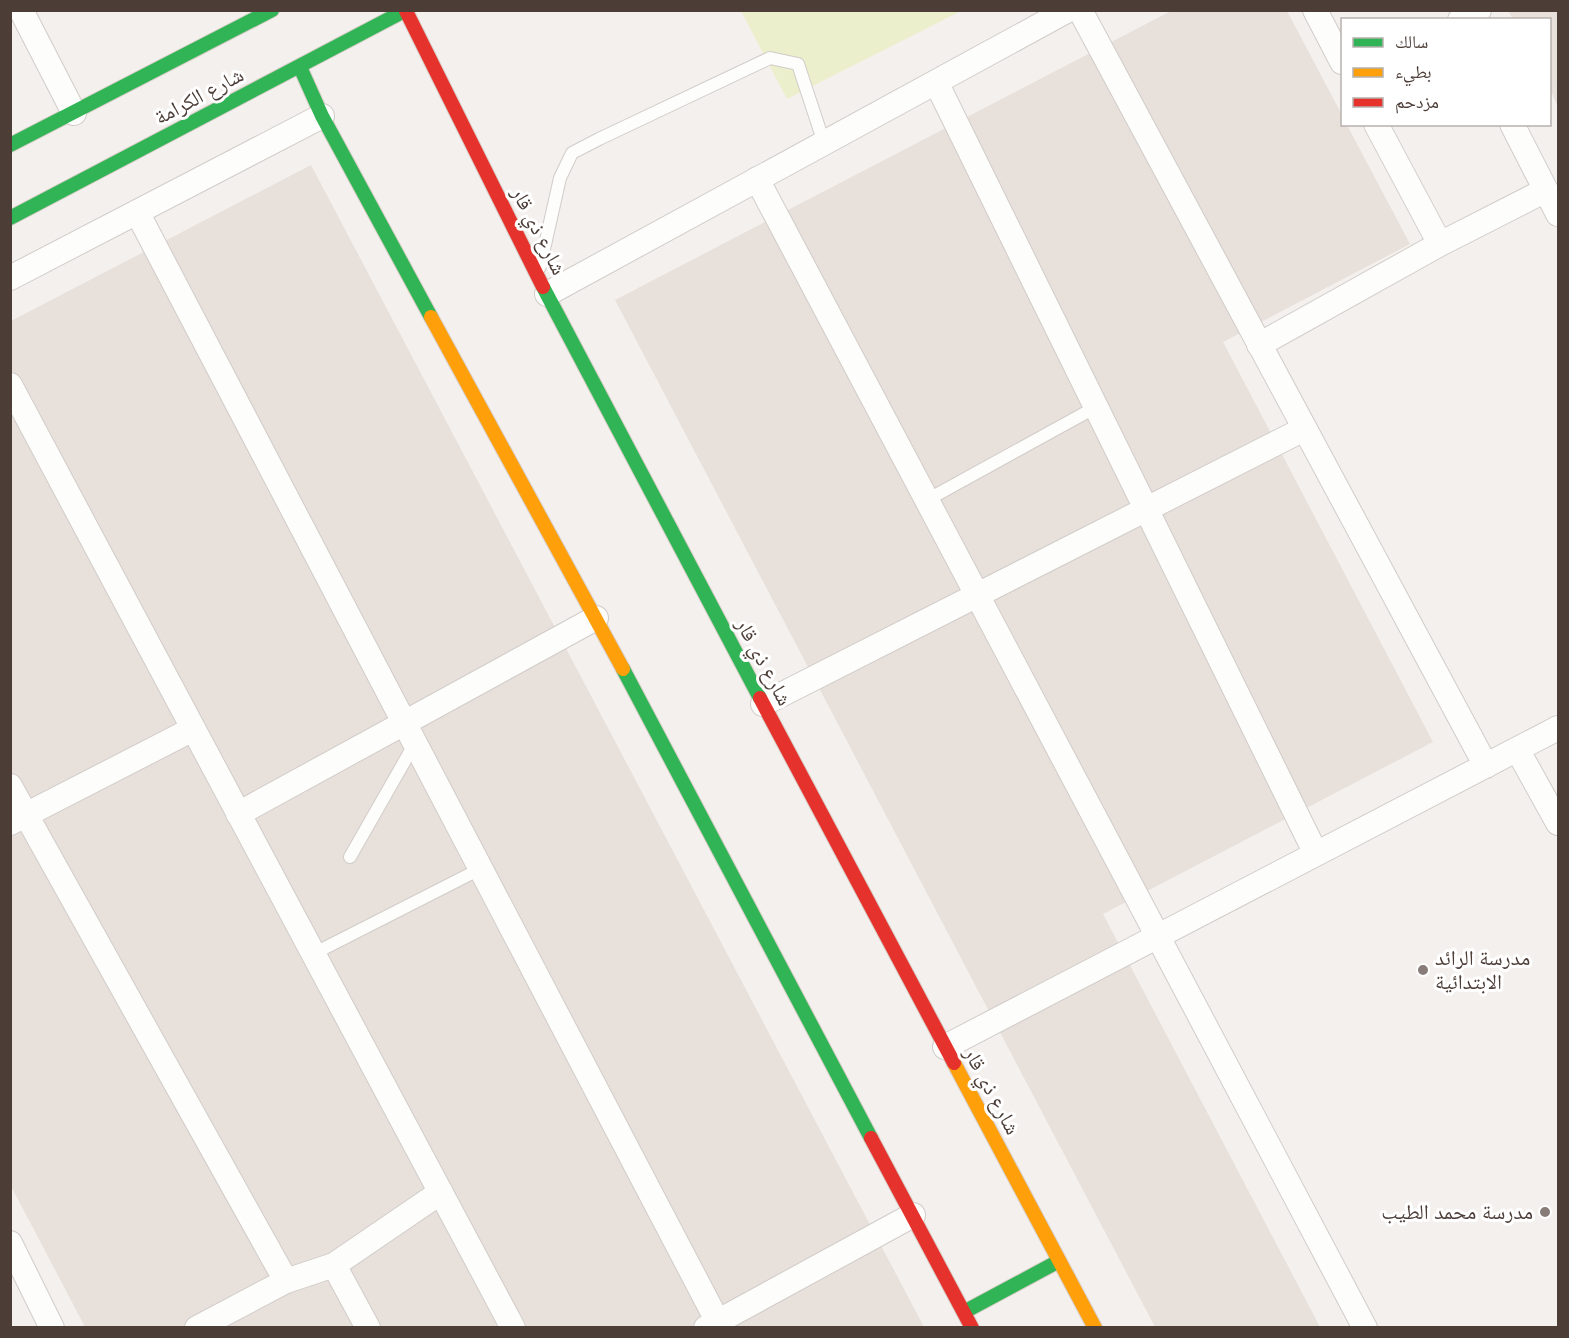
<svg xmlns="http://www.w3.org/2000/svg" width="1569" height="1338" font-family="Poppins,'Noto Naskh Arabic',sans-serif">
	<style>
		.residential { fill: #e8e0da }
		.green { fill: #ecefcb }
		.lines { fill: none; stroke-linecap: round; stroke-linejoin: round }
		.lane-casing { stroke: #d1ccc9; stroke-width: 14 }
		.street-casing { stroke: #d1ccc9; stroke-width: 26 }
		.fast-casing { stroke: #d7cdc6; stroke-width: 16 }
		.slow-casing { stroke: #d7cdc6; stroke-width: 16 }
		.jam-casing { stroke: #d7cdc6; stroke-width: 16 }
		.lane { stroke: #fdfdfc; stroke-width: 12 }
		.street { stroke: #fdfdfc; stroke-width: 24 }
		.fast { stroke: #30b455; stroke-width: 14 }
		.slow { stroke: #ff9f0a; stroke-width: 14 }
		.jam { stroke: #e5322d; stroke-width: 14 }
		.poi-dot { fill: #877c77; stroke: #fff; stroke-width: 2 }
		.labels { text-anchor: middle; stroke-width: 6; stroke-linejoin: round; paint-order: stroke }
		.street-label { font-size: 21px; fill: #4c3d37; stroke: #fff }
		.poi-label { font-size: 21px; fill: #4c3d37; stroke: #fff; text-anchor: start }
	</style>
	<rect width="100%" height="100%" fill="#f4f0ed"/>
	<path class="residential" d="M1171,11H1287L1342,115V124L1347,125L1410,244L1223,342L1433,742L1103,914L1320,1327H1155L615,300Z
		M1508,11H1558V107L1550,89V20L1513,19Z
		M311,165L924,1327H85L11,1186V321Z"/>
	<path class="green" d="M741,11H961L787,99Z"/>
	<g class="lines">
		<defs>
			<path id="lane" d="M540,267L560,178L572,153L599,139L770,58L798,64L824,143
				M927,500L1096,407
				M350,857L415,743
				M313,954L480,869"/>
			<path id="street" d="M21,10L74,113
				M1080,10L1486,766
				M1315,10L1342,62
				M1460,20L1479,10
				M936,82L1316,854
				M1376,124L1440,244
				M1512,124L1558,214
				M757,179L1365,1328
				M137,212L721,1328
				M10,278L322,116
				M547,294L1068,10
				M1259,345L1440,244L1546,190
				M10,385L513,1328
				M763,704L1304,429
				M1517,749L1558,823
				M10,786L286,1281
				M238,814L596,618
				M10,823L193,729
				M945,1047L1558,728
				M10,1243L52,1328
				M334,1265L368,1328
				M197,1328L286,1281L334,1265L441,1192
				M706,1328L913,1215"/>
			<path id="fast" d="M300,67L322,116L431,317
				M10,145L272,10
				M10,218L406,10
				M543,287L760,698
				M623,669L871,1138
				M964,1312L1059,1261"/>
			<path id="slow" d="M431,317L623,669
				M954,1063L1095,1328"/>
			<path id="jam" d="M406,11L543,287
				M760,698L954,1063
				M871,1138L972,1328"/>
		</defs>
		<use href="#lane" class="lane-casing"/>
		<use href="#street" class="street-casing"/>
		<use href="#fast" class="fast-casing"/>
		<use href="#slow" class="slow-casing"/>
		<use href="#jam" class="jam-casing"/>
		<use href="#lane" class="lane"/>
		<use href="#street" class="street"/>
		<use href="#fast" class="fast"/>
		<use href="#slow" class="slow"/>
		<use href="#jam" class="jam"/>
	</g>
	<g class="poi-dot">
		<circle cx="1423" cy="970" r="6"/>
		<circle cx="1545" cy="1212" r="6"/>
	</g>
	<g class="labels">
		<g class="street-label">
			<text transform="translate(199 96) rotate(-28)" y="7">شارع الكرامة</text>
			<text transform="translate(539 231) rotate(63)" y="7">شارع ذي قار</text>
			<text transform="translate(764 662) rotate(62)" y="7">شارع ذي قار</text>
			<text transform="translate(992 1091) rotate(62)" y="7">شارع ذي قار</text>
		</g>
		<g class="poi-label">
			<text x="1435" y="965">مدرسة الرائد<tspan x="1435" dy="24">الابتدائية</tspan></text>
			<text x="1533" y="1219" text-anchor="end">مدرسة محمد الطيب</text>
		</g>
	</g>
	<rect width="1569" height="1338" fill="none" stroke="#4c3d37" stroke-width="24"/>
	<rect x="1341" y="18" width="210" height="108" fill="#ffffff" stroke="#b7b1af" stroke-width="1.5"/>
	<rect x="1353" y="38" width="30" height="9" fill="#30b455" stroke="#b7b1af" stroke-width="1.5"/>
	<text x="1395" y="48" font-size="18" fill="#4c3d37">سالك</text>
	<rect x="1353" y="68" width="30" height="9" fill="#ff9f0a" stroke="#b7b1af" stroke-width="1.5"/>
	<text x="1395" y="78" font-size="18" fill="#4c3d37">بطيء</text>
	<rect x="1353" y="98" width="30" height="9" fill="#e5322d" stroke="#b7b1af" stroke-width="1.5"/>
	<text x="1395" y="108" font-size="18" fill="#4c3d37">مزدحم</text>
</svg>
